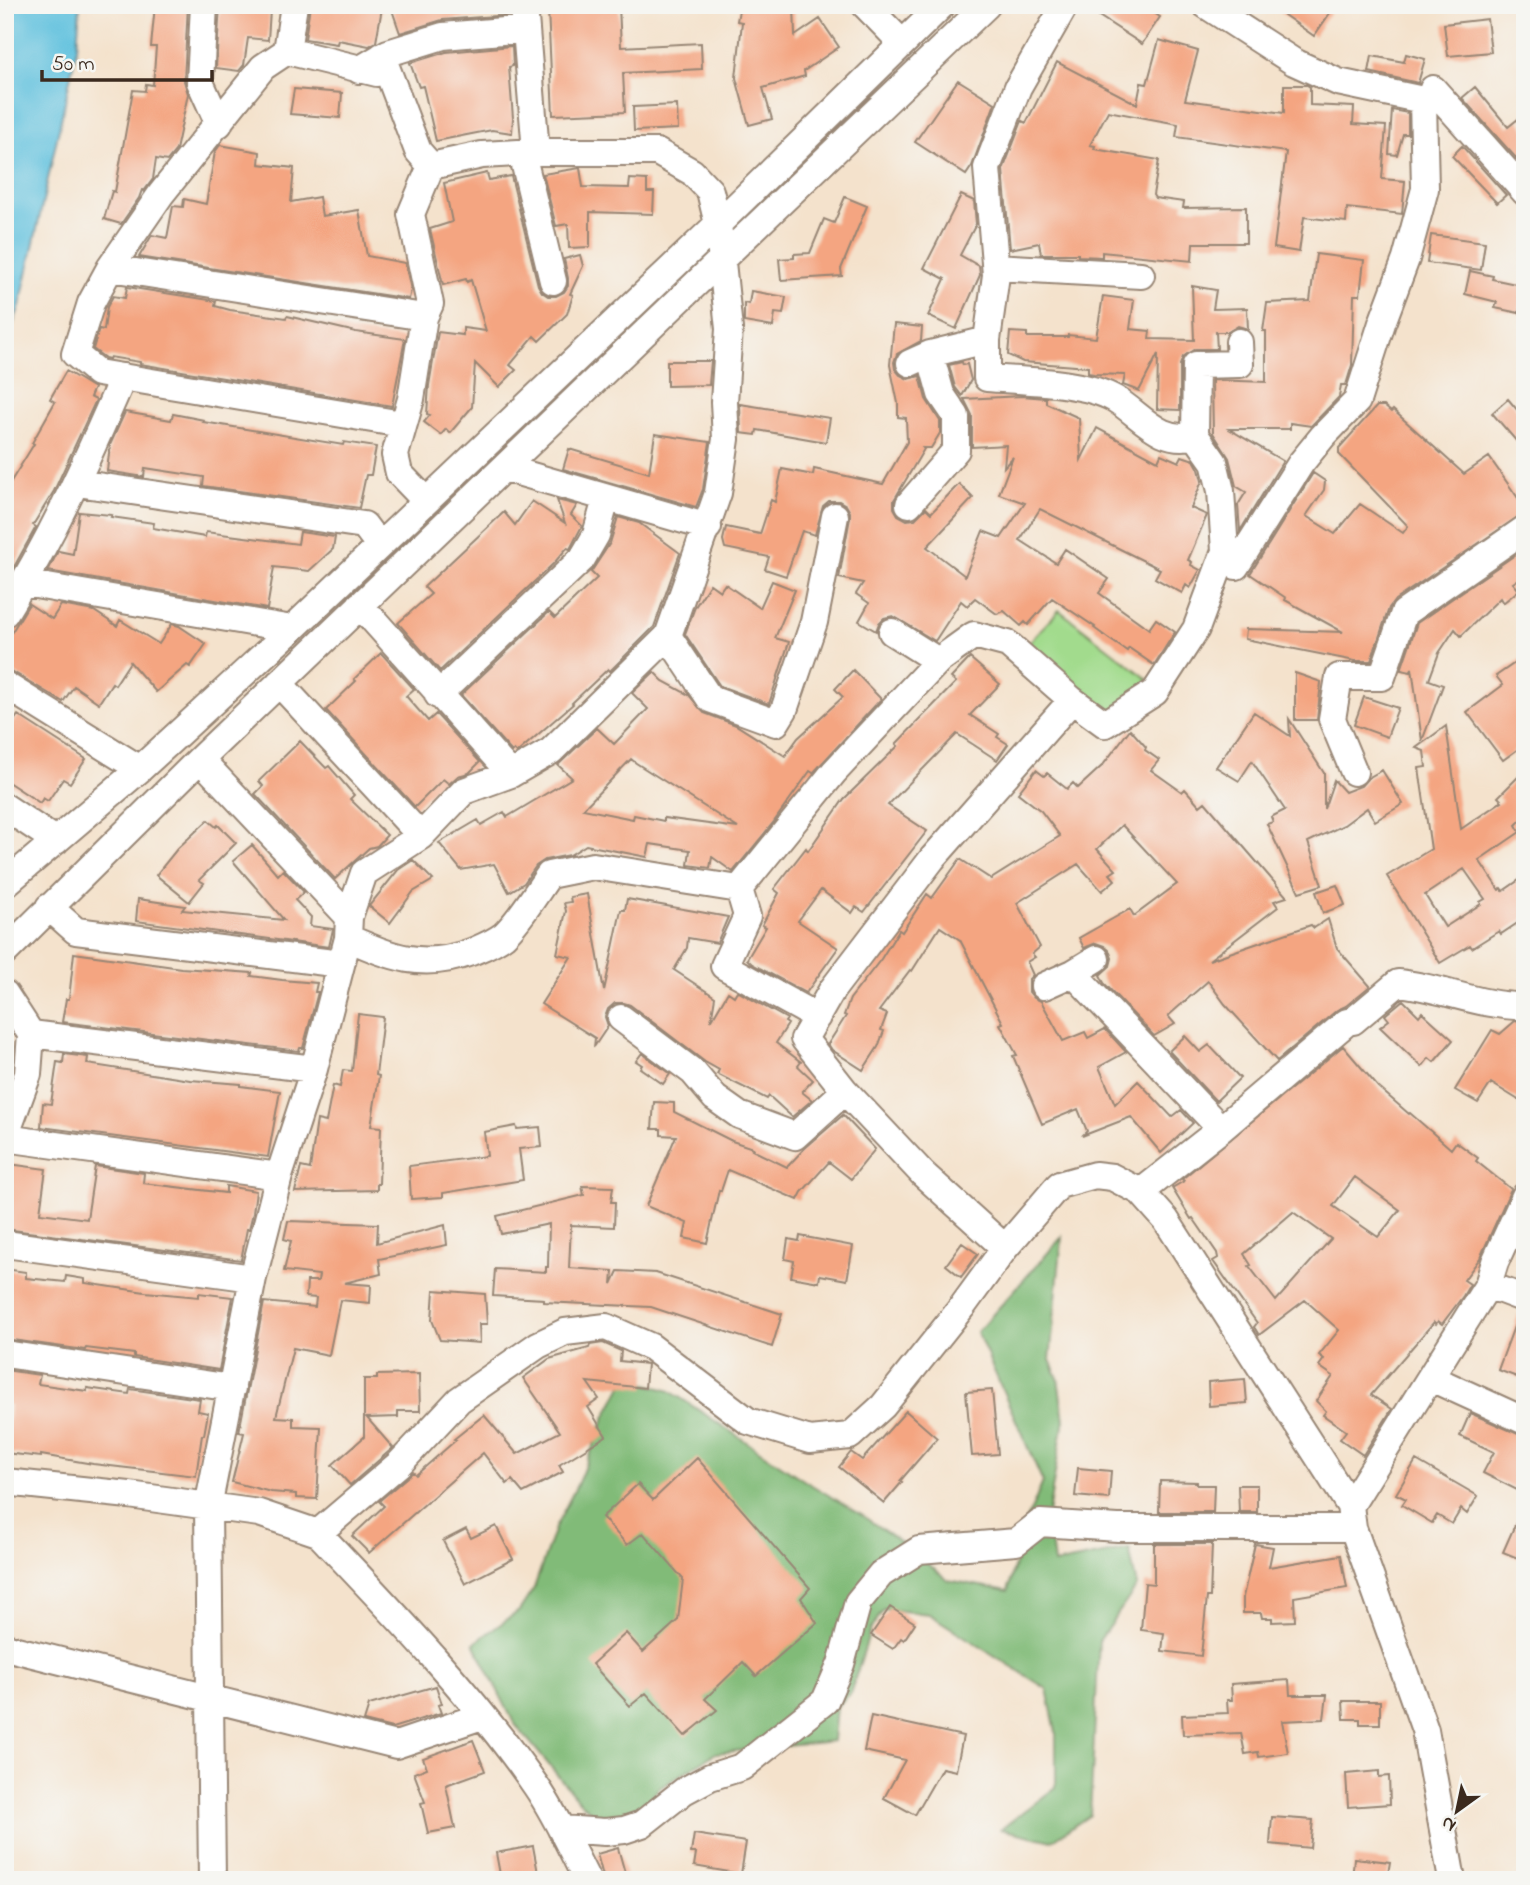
<svg xmlns="http://www.w3.org/2000/svg" width="1530" height="1885" font-family="'Indie Flower',sans-serif">
	<style>
		.green { fill: #a2db8d; stroke: #6e8256; stroke-width: 2 }
		.forest { fill: #81bb78; stroke: #5e724b; stroke-width: 2 }
		.water { fill: #60c1de; stroke: #4e767e; stroke-width: 2 }
		.building { fill: #f4a581; fill-rule: evenodd }
		.lines { fill: none; stroke-linecap: round; stroke-linejoin: round }
		.minor-casing { stroke: #988675; stroke-width: 30 }
		.minor { stroke: #fff; stroke-width: 26 }
	</style>
	<rect width="100%" height="100%" fill="#f6f6f2"/>
	<filter id="ink" filterUnits="userSpaceOnUse"><feTurbulence type="fractalNoise" baseFrequency=".0143" numOctaves="2"/><feDisplacementMap in="SourceGraphic" scale="14" xChannelSelector="R" yChannelSelector="G"/><feConvolveMatrix kernelMatrix="1 2 1 2 8 2 1 2 1" color-interpolation-filters="sRGB"/></filter>
	<filter id="wash" filterUnits="userSpaceOnUse"><feTurbulence type="fractalNoise" baseFrequency=".00686" numOctaves="4" result="noise"/><feDisplacementMap in="SourceGraphic" scale="28" xChannelSelector="R" yChannelSelector="G"/><feGaussianBlur stdDeviation="1.57" result="paint"/><feColorMatrix in="noise" values="0 0 0 0 0 0 0 0 0 0 0 0 0 0 0 0 0 1.4 0 .05"/><feComposite in="paint" operator="in"/></filter>
	<g filter="url(#wash)">
		<rect width="100%" height="100%" fill="#f4e2cc"/>
		<path class="green" d="M1059,610L1149,680L1108,715L1021,651Z"/>
		<path class="forest" d="M1062,1237L1050,1360L1058,1378L1064,1420L1048,1514L1054,1564L1129,1549L1137,1586L1099,1641L1090,1815L1052,1841L1001,1829L1056,1787V1732L1047,1689L929,1614L884,1609L871,1629L850,1694L836,1707L833,1741L716,1753L658,1789L639,1815L600,1821L575,1796L514,1723L474,1643L519,1611L534,1588L555,1528L577,1485L605,1418L626,1378L670,1391L805,1481L860,1514L902,1543L948,1580L1008,1591L1026,1522L1043,1482L977,1332Z"/>
		<path class="water" d="M13,5H80L77,47L20,306L5,344V114Z"/>
		<g id="blocks">
			<path class="building" d="M155,5H188L184,81L188,94L176,150L167,161L156,159L153,179L144,191L142,190L139,198L121,224L104,219L112,191L115,192L133,90L145,91L146,84L153,85L156,47H151Z
				M220,5H241L244,8L270,10L268,40L248,38L244,65L239,71L216,68Z
				M310,5H377V8H382L376,42L369,46L338,40L337,44L305,39Z
				M415,5H508L509,15L442,20L400,33L391,7Z
				M740,5H794L795,36L820,19L839,47L804,71L805,76L763,88L772,119L749,125L736,78L742,22L737,21Z
				M1082,5H1142L1160,17L1142,44Z
				M1270,5H1319L1330,13L1314,36Z
				M619,6L621,47L701,43L702,69L623,73L625,112L553,115L548,9Z
				M1487,19L1491,52L1448,56L1444,24Z
				M1159,40L1198,51L1185,100L1284,113V85H1307L1310,87V105L1354,107L1353,124L1386,126L1382,179L1405,181L1402,214L1347,208L1346,222L1304,217L1299,252L1274,248L1286,152L1176,137L1178,124L1108,111L1090,145L1095,146L1094,149L1159,160L1153,195L1155,198L1184,202L1183,208L1246,207V243H1193L1192,261L1102,252V257L1078,256V254H1041L1039,243L1010,249L1003,170L1022,121L1026,123L1057,62L1137,104L1141,83L1147,84Z
				M512,46L513,66L509,67L513,118L512,133L492,130L436,141L423,86L419,87L410,63L446,52Z
				M1406,54L1425,59L1418,83L1369,72L1372,56L1404,62Z
				M958,80L995,103L972,166L966,175L915,142Z
				M1475,87L1508,127L1518,119L1525,128V168L1462,98Z
				M294,89L342,93L340,118L290,114Z
				M677,105L678,129L634,131L633,107Z
				M1392,110L1408,113V134H1403L1397,155L1389,154Z
				M220,145L260,152L259,164L294,168L291,202L319,197L322,216L359,210L367,256L405,263L411,290L409,299L139,257L152,235L167,238L173,206L183,207L184,199L206,204L215,152Z
				M1462,146L1506,195L1497,203L1452,156Z
				M580,168L583,187L629,188L630,179L647,180V192H654L653,214L590,212V247L569,248L568,224L556,226L543,174Z
				M487,173L489,180L511,176L538,285L542,292L548,296H556L564,292L568,286V278L564,259L580,255L583,266L570,294L573,295L567,314L539,341L534,336L510,365L516,370L499,387L475,363L472,407L450,433L446,429L441,435L424,422L430,415L427,414L429,385L438,332L463,335V328L486,331L471,280L467,282L466,279L443,285L430,229L452,222L444,183Z
				M961,195L974,201L976,224L960,255L979,266L980,275L956,329L928,316L945,279L924,268Z
				M845,197L867,206L841,269L842,276L781,280L779,259L794,258V254L810,253L824,219L834,223Z
				M1431,235L1485,242L1481,270L1427,263Z
				M1316,254L1364,260L1360,295H1354L1352,365L1346,385H1341L1339,397L1311,426L1290,423V429H1229L1283,461L1240,531L1238,505L1246,492L1236,486L1229,458L1213,433L1212,380L1266,382V331H1263L1267,303L1310,301Z
				M1470,271L1493,276L1492,279L1525,286L1519,313L1495,308L1497,302L1465,294Z
				M1192,286L1216,290L1213,309L1247,308L1248,329L1238,326L1228,332H1216L1217,349H1195L1183,357L1180,365V410L1157,409L1158,354L1139,391L1123,385L1125,375L1094,374L1088,373V367L1023,362L1008,355L1010,332L1027,333V337H1068V335L1096,338L1103,296L1134,300L1130,329L1150,331L1149,339L1194,340Z
				M127,287L216,301L215,306L230,310L286,318L287,316L356,332L405,339L392,406L140,364V362L110,357L109,359L105,358L93,349L99,329L104,330L107,307L113,296L125,298Z
				M751,291L786,297L783,314L775,313L773,327L744,322V303L749,304Z
				M894,324L922,327L921,341L897,354L894,362L895,369L900,375L908,379L920,376L926,399L940,421V433L931,448H923L924,449L894,500V508L898,515L907,520L915,519L926,508L931,513L959,484L973,498L927,547L965,576L983,531L1001,538L1025,503L999,494L1013,457L1004,467L1006,445L972,447V415L964,399L1022,396L1046,398V403L1079,418L1081,460L1097,428L1158,461L1161,454L1179,462L1182,456L1194,460L1199,469L1202,481L1191,508L1207,515L1188,560L1192,562L1191,565L1200,570L1190,588L1186,585L1182,593L1155,578L1160,569L1040,509L1020,540L1056,563L1065,549L1109,579L1099,593L1149,629L1156,619L1175,632L1154,665L1129,648L1127,651L1109,639L1094,628L1095,627L1052,598L1028,625L1025,622L1021,626L1004,611L997,614L975,598L967,606L961,601L935,641L893,616L884,618L879,623L876,631L859,621L869,603L856,594L863,583L839,578L850,518V512L846,505L839,501H829L823,506L815,535L802,531L786,576L765,569L769,557L725,548L723,540L726,527L760,534L771,500L775,502L782,469L813,475L814,469L883,484L907,442L906,418L898,417V403L890,365Z
				M667,361H711L709,385L667,386Z
				M962,362L963,365L967,364L971,380L962,396L955,387L949,365Z
				M66,371L94,388L90,397L96,400L54,491L33,525L36,527L14,567L12,566L5,576V491L34,444L32,443L55,402L50,399Z
				M1508,399L1525,419V451L1492,413Z
				M740,404L830,418L826,442L757,430L756,435L741,433Z
				M1377,406H1384L1391,412L1393,410L1464,474L1489,457L1525,508V512L1395,600L1389,608L1371,661H1355L1245,639L1246,629L1343,632L1285,600L1286,598L1250,574L1313,473L1325,481L1324,490L1306,516L1335,534L1360,504L1403,533L1408,526L1339,454V448Z
				M125,412L171,420L173,414L204,420L203,422L343,445L344,442L376,447L371,475H366L359,508L203,486L204,477L145,468L144,477L107,471L110,445Z
				M655,434L710,442L703,489L696,507L563,469L569,449L649,473Z
				M557,500L577,505L571,515L582,526L570,549L567,548L554,563L440,671L398,623L431,594L424,587L504,512L515,525L532,501L565,523Z
				M79,512L112,515L111,517L154,523L153,528L205,537L206,532L298,544L300,532L335,537L333,549L309,571L274,567L267,609L48,571L58,551L73,554Z
				M618,517L639,523L680,553L654,627L610,671L608,669L572,703L573,704L519,751L517,753L514,750L512,752L461,695L549,612L555,618L597,578L591,572L610,543Z
				M1525,548V575L1513,583L1519,590L1503,603L1500,598L1461,636L1455,629L1439,653L1429,680L1443,685L1422,741L1412,668L1411,672L1401,670L1417,623Z
				M772,581L795,590L775,638L789,642L769,704L720,686L685,634L695,607L710,584L720,591L725,584L760,608Z
				M29,604L52,619L61,605L94,611L117,626L120,620L159,644L172,624L179,626L206,644L190,667L187,665L156,692L130,662L115,685L112,683L99,703L74,686L63,702L5,667V643Z
				M381,653L414,689L406,696L428,721L436,714L480,762L469,773L458,776L449,784L443,779L415,807L326,710L356,681L354,679Z
				M1525,656V744L1503,760L1467,712L1503,685L1496,676Z
				M970,658L1000,684L970,715L999,734L997,737L1008,744L997,760L957,734L888,805L927,831L864,912L856,907L852,913L821,890L798,921L838,948L806,993L752,964L747,959L766,927L762,925L779,893L774,889L806,848L808,851L844,799L898,746L896,744L956,682L951,678Z
				M853,670L881,699L813,773L810,771L773,823L733,872L712,857L710,868L688,865L690,850L650,844L647,857L586,845L570,855L545,860L536,866L524,883L509,892L494,864L461,870L439,843L478,820L481,825L504,812L507,817L572,778L558,765L597,728L614,744L648,709L632,693L654,672L663,681L689,695L704,713L736,725L785,756L798,738L843,697L835,689ZM631,759L636,763L738,828L664,818V821L634,815L633,819L583,809Z
				M1295,673L1321,682L1317,720H1295Z
				M1364,697L1398,708L1387,737L1354,725Z
				M1254,712L1290,736L1289,719L1324,773V809L1334,780L1345,792L1361,786L1368,778L1382,770L1403,804L1375,821L1367,808L1344,825L1308,842L1322,885L1299,892L1267,824L1273,822L1271,817L1285,810L1252,761L1239,781L1216,767Z
				M18,715L86,759L70,783L63,779L48,801L43,798L40,803L5,780V734Z
				M1446,726L1461,829L1502,801L1498,797L1525,770V816L1516,825L1520,832L1479,860L1499,890L1501,888L1503,891L1525,876V918L1501,934L1499,931L1472,948L1470,945L1440,963L1387,876L1431,849L1419,768L1426,767L1424,751L1416,748ZM1464,869L1485,899L1480,902L1481,904L1445,927L1425,895Z
				M1130,729L1146,747L1145,750L1159,760L1151,770L1182,792L1185,789L1200,806L1205,802L1287,897L1274,901L1278,907L1209,960L1311,925L1314,928L1328,919L1337,948L1370,986L1346,1006L1337,1010L1277,1061L1225,1004L1208,981L1168,1016L1175,1024L1154,1036L1104,983L1100,975L1110,966L1112,958L1109,950L1104,946L1096,943L1084,948L1079,938L1130,909L1134,916L1177,884L1122,825L1097,849L1116,870L1110,874L1115,880L1102,891L1078,864L1017,903L1040,947L1032,954L1035,957L1027,962L1033,975L1029,979V992L1034,998L1041,1001L1063,1041L1085,1032L1088,1038L1105,1029L1126,1052L1099,1067L1115,1104L1138,1081L1172,1117L1181,1110L1193,1123L1161,1153L1131,1117L1082,1136L1087,1131L1078,1109L1042,1124L1013,1056L1017,1055L1000,1024L1003,1023L960,940L940,927L912,971L910,970L879,1011L887,1014L881,1030L884,1031L878,1047L863,1070L832,1050L828,1044L846,1016L844,1015L850,999L881,959L899,930L902,932L927,894L932,898L960,859L991,879L1060,836L1041,811L1018,793L1036,770L1044,776L1047,773L1067,789L1073,783L1078,788L1103,765Z
				M300,741L326,768L329,766L354,795L350,799L387,835L377,846L369,848L335,879L255,794L263,786L259,781Z
				M208,820L216,827L218,825L236,843L199,880L204,883L189,902L156,875L177,849Z
				M252,845L278,875L283,870L304,892L295,900L311,917L310,926L333,929L329,947L136,921L138,899L185,906L182,910L284,920L233,861Z
				M413,860L433,880L413,892L390,923L369,906L398,870Z
				M1337,885L1345,905L1323,913L1316,892Z
				M587,894L604,991L621,910H625L627,899L728,917L717,943L688,938L687,948L674,970L715,997L711,1021L728,992L734,996L737,991L787,1019L785,1022L788,1024L776,1043L801,1062L798,1066L813,1080L802,1092L812,1100L792,1117L769,1096L767,1099L717,1074L719,1070L705,1062L630,1005L624,1003H615L608,1009L605,1017L608,1026L594,1047L595,1038L541,1004L571,957L557,954L566,911L564,903L571,902L570,897Z
				M74,953L181,968L252,973L251,976L282,980L317,983L315,992H318L303,1048H300L299,1051L62,1022L66,999H69Z
				M1403,1000L1419,1016L1422,1012L1453,1040L1434,1062L1429,1058L1422,1067L1380,1027L1389,1020L1385,1015Z
				M358,1014L383,1017L376,1075L379,1076L371,1126L381,1127L379,1184H377V1190L295,1192L301,1167L310,1169L317,1120L326,1122L333,1085L340,1087L343,1070L352,1071Z
				M1515,1021L1525,1022V1104L1491,1083L1478,1103L1455,1090L1492,1030L1500,1034Z
				M1185,1036L1200,1052L1209,1045L1240,1078L1216,1101L1169,1051Z
				M1343,1046L1378,1087L1409,1114L1410,1113L1451,1149L1456,1142L1478,1158L1476,1161L1511,1189L1480,1258L1464,1280L1470,1284L1463,1296L1442,1324L1438,1321L1436,1324L1434,1322L1371,1395L1392,1409L1363,1455L1340,1439L1346,1431L1323,1415L1326,1411L1316,1401L1333,1376L1319,1366L1324,1359L1319,1355L1339,1330L1305,1300L1259,1335L1254,1327L1257,1323L1213,1261L1218,1258L1217,1253L1193,1218L1191,1219L1172,1188L1184,1181L1182,1179ZM1355,1177L1400,1210L1378,1237L1333,1206ZM1293,1212L1331,1239L1276,1301L1249,1266L1251,1265L1244,1254Z
				M642,1053L670,1074L663,1084L640,1068L642,1065L636,1061Z
				M64,1054L88,1057L87,1064L190,1080L241,1084V1086L280,1091L268,1157L41,1127L43,1103L51,1104L57,1062L63,1063Z
				M654,1102L674,1103V1112L732,1141L753,1148L752,1150L787,1167L804,1149L843,1115L875,1149L851,1179L829,1162L802,1192L798,1200L728,1170L721,1191L719,1190L707,1243L684,1238L687,1223L646,1206L676,1136L661,1135V1129H652Z
				M516,1126L517,1129L540,1127L542,1147L519,1149L523,1180L443,1193V1197L411,1199L409,1166L487,1156L484,1132Z
				M9,1164L46,1169L40,1213L87,1219L95,1166L144,1173L143,1183L226,1193V1186L256,1191L253,1213L249,1229H247L241,1260L5,1229V1192Z
				M582,1186L613,1187L611,1202H615L614,1227L571,1225L569,1268L613,1271L612,1284L618,1271L656,1273L782,1314L772,1347L651,1307L544,1302V1299L493,1296L495,1269L546,1272V1267H548L549,1224L501,1234L497,1216L584,1195Z
				M288,1221L378,1224L377,1243L445,1225L447,1245L379,1259L381,1274L344,1283L371,1285L370,1303L340,1300L329,1355L293,1348L276,1417L293,1418V1426L321,1427L317,1499L296,1498V1494L271,1492L232,1482L244,1433L239,1432L264,1302L315,1307L316,1298L306,1297L307,1281H318L319,1275L284,1271L291,1241L284,1239Z
				M800,1236L853,1246L847,1280L820,1275L819,1282L791,1277L794,1261L785,1259L788,1239L799,1241Z
				M962,1243L978,1254L961,1277L946,1265Z
				M5,1269L26,1272V1278L65,1282L66,1276L85,1279V1283L145,1292L199,1297V1293L233,1297L219,1370L134,1357V1354L86,1348L85,1350L5,1339Z
				M434,1290L485,1294L487,1324H479L480,1343L440,1340L432,1320Z
				M1519,1313L1525,1314V1380L1498,1370Z
				M603,1343L621,1351L620,1361L647,1364L645,1388L587,1382L599,1399L588,1407L606,1436L559,1465L563,1472L523,1493L512,1480L507,1484L483,1453L369,1553L352,1536L384,1506L379,1501L413,1472L416,1475L456,1440L454,1439L484,1415L517,1454L560,1432L523,1378L549,1359L589,1348L590,1345Z
				M5,1370L40,1375L38,1384L87,1391V1388L129,1394L130,1389L200,1399L198,1411L208,1413L204,1435H202L196,1476L93,1464L41,1455V1457L5,1453L10,1405L5,1404Z
				M419,1374L420,1411H398V1417L367,1418L393,1448L350,1485L332,1465L364,1437V1379H377V1375Z
				M1245,1379L1247,1403L1209,1406L1208,1382Z
				M992,1390L998,1454L972,1456L966,1392Z
				M906,1411L937,1438L900,1481L902,1482L884,1503L839,1467L851,1452L862,1460Z
				M1470,1413L1525,1437V1494L1483,1473L1494,1452L1460,1436Z
				M697,1458L810,1588L801,1598L817,1623L756,1676L743,1662L705,1699L717,1710L685,1736L646,1693L630,1706L592,1664L626,1633L643,1652L678,1620L683,1579L643,1533L627,1545L602,1517L638,1484L653,1500Z
				M1416,1460L1478,1496L1467,1514L1461,1509L1452,1524L1437,1515L1432,1523L1402,1505L1406,1499L1396,1494Z
				M1078,1468L1111,1471L1109,1499L1075,1496Z
				M1160,1481L1197,1482V1485H1214L1213,1512H1159Z
				M1238,1485H1257V1512H1239Z
				M1525,1502V1561L1503,1552Z
				M496,1526L513,1559L465,1584L443,1541L466,1529L471,1538Z
				M1154,1544H1212L1210,1597H1207L1201,1656L1162,1651L1164,1633L1141,1630L1145,1583L1154,1584Z
				M1255,1544L1273,1547L1269,1567L1341,1555L1347,1588L1294,1597L1295,1621L1272,1622V1618H1262L1261,1613H1243V1597Z
				M890,1607L915,1623L904,1640L901,1638L893,1649L871,1635Z
				M1289,1680L1290,1695H1327L1324,1719L1282,1721L1288,1753L1259,1757L1258,1752L1245,1754L1241,1733L1183,1735L1182,1715L1228,1713L1227,1700H1232L1231,1684Z
				M436,1686L442,1704L438,1705L441,1713L392,1728L364,1721L369,1705Z
				M1343,1701H1380V1724H1360V1719H1344Z
				M871,1716L963,1736L956,1771L942,1768L915,1815L884,1798L905,1760L864,1751Z
				M473,1740L485,1771L446,1785L455,1828L428,1833L421,1803L425,1802L414,1773L427,1768L423,1758Z
				M1379,1771V1777L1389,1776L1390,1804L1348,1807L1346,1774Z
				M1272,1817L1313,1820L1310,1848L1270,1844Z
				M694,1834L746,1842L741,1874L694,1866L696,1853H691Z
				M533,1846L538,1873L501,1880L496,1853Z
				M618,1848L627,1880H604L597,1854Z
				M1354,1858L1390,1862L1387,1880H1352Z"/>
		</g>
	</g>
	<g filter="url(#ink)">
		<use href="#blocks" fill-opacity="0" stroke="#988675" stroke-width="2"/>
		<g class="lines">
			<defs>
				<path id="minor" d="M204,5L200,82L219,124
					M294,5L287,51L263,67L161,194L110,268L91,303L75,354L98,373L402,424
					M524,5L536,152
					M865,5L902,43
					M1065,5L1018,87L987,168L996,275L987,340V378C1023,381 1085,381 1115,399C1141,415 1161,445 1195,435
					M1206,5L1294,62L1338,82L1423,100L1425,189L1406,259L1382,323L1357,401L1323,436L1301,463L1236,566
					M287,51L377,73
					M382,56L418,151L431,166
					M359,70L388,53L443,36L526,29
					M1433,89L1525,192
					M522,153L553,281
					M996,267L1141,275
					M110,268L424,317
					M910,363L930,354L987,340
					M504,468L708,527
					M77,483L364,525L379,545
					M909,504L956,450V416L941,394L930,354
					M24,583L292,629
					M360,605L511,774
					M5,613C52,538 88,458 123,377
					M892,632L938,661
					M668,636L710,699L776,723L784,710L814,622L835,516
					M279,683L421,836
					M5,685L140,769
					M438,695L582,559L596,535L606,499
					M200,759L349,917L348,938L314,1069L279,1176L253,1278L208,1507L212,1880
					M1354,772L1332,719L1339,677H1382L1404,613L1525,529
					M5,807L56,841
					M5,884L140,769L292,629L718,224L942,5
					M739,889L747,916L724,966L817,1017
					M49,907L76,931L341,964
					M349,917L364,873L421,836L464,791L511,774L551,751L668,636L718,493L726,439L724,402L729,329L718,224L710,191L692,172L657,152H536L482,155L431,166L411,214L430,304L424,317L411,399L395,455L399,473L426,501
					M348,938C392,957 423,970 471,952C483,947 494,943 504,935C520,920 536,893 549,875L593,866L739,889L834,772L938,661L974,635L1008,644L1072,700L1105,724L1155,692L1196,629L1225,551L1221,491L1214,462L1195,435L1196,365L1240,364L1239,342
					M5,952L200,759L987,5
					M1073,973L1221,1129
					M1044,986L1073,973L1096,959
					M5,994L31,1034L28,1074L5,1137
					M621,1018L693,1072L715,1098L739,1115L795,1136L845,1091
					M31,1034L314,1069
					M5,1138L279,1176
					M1141,1192L1221,1129L1347,1022L1353,1021L1398,983C1441,987 1481,1007 1525,1006
					M5,1244L253,1278
					M1005,1248L923,1174L845,1091L804,1039L832,990L932,859L1072,700
					M1488,1285L1525,1299
					M5,1354L232,1388
					M1431,1378L1525,1421
					M5,1482L129,1495L259,1513L318,1533L399,1464L459,1400L538,1345L565,1332L606,1327L651,1347L748,1421L810,1440L850,1436L883,1406L962,1307L1005,1248L1059,1185L1095,1175L1112,1177L1141,1192L1166,1220L1350,1506L1353,1528L1425,1730L1452,1880
					M1350,1506L1488,1285L1495,1262L1525,1196
					M318,1533C393,1612 474,1696 536,1786C556,1815 571,1849 587,1880
					M5,1647L396,1745L482,1716
					M561,1829L605,1832L624,1830L642,1824L684,1791L710,1777L742,1767L825,1701L841,1664L858,1602L881,1574L919,1550L1016,1542L1040,1523L1118,1528H1353"/>
			</defs>
			<use href="#minor" class="minor-casing"/>
			<use href="#minor" class="minor"/>
		</g>
	</g>
	<rect width="1530" height="1885" fill="none" stroke="#f6f6f2" stroke-width="28"/>
	<g transform="translate(1457 1811) rotate(213)" stroke="#f6f6f2" stroke-width="5" paint-order="stroke">
	<path d="M0-5L12 26L0 18L-12 26Z" fill="#3b2a1e"/>
	<text y="-10" font-size="19" font-weight="bold" text-anchor="middle" fill="#3b2a1e">N</text>
	</g>
	<path d="M42 70v10h170v-10" fill="none" stroke="#3b2a1e" stroke-width="3.5"/>
	<text x="52" y="70" font-size="21" fill="#3b2a1e" stroke="#f6f6f2" stroke-width="5" paint-order="stroke">50 m</text>
</svg>
